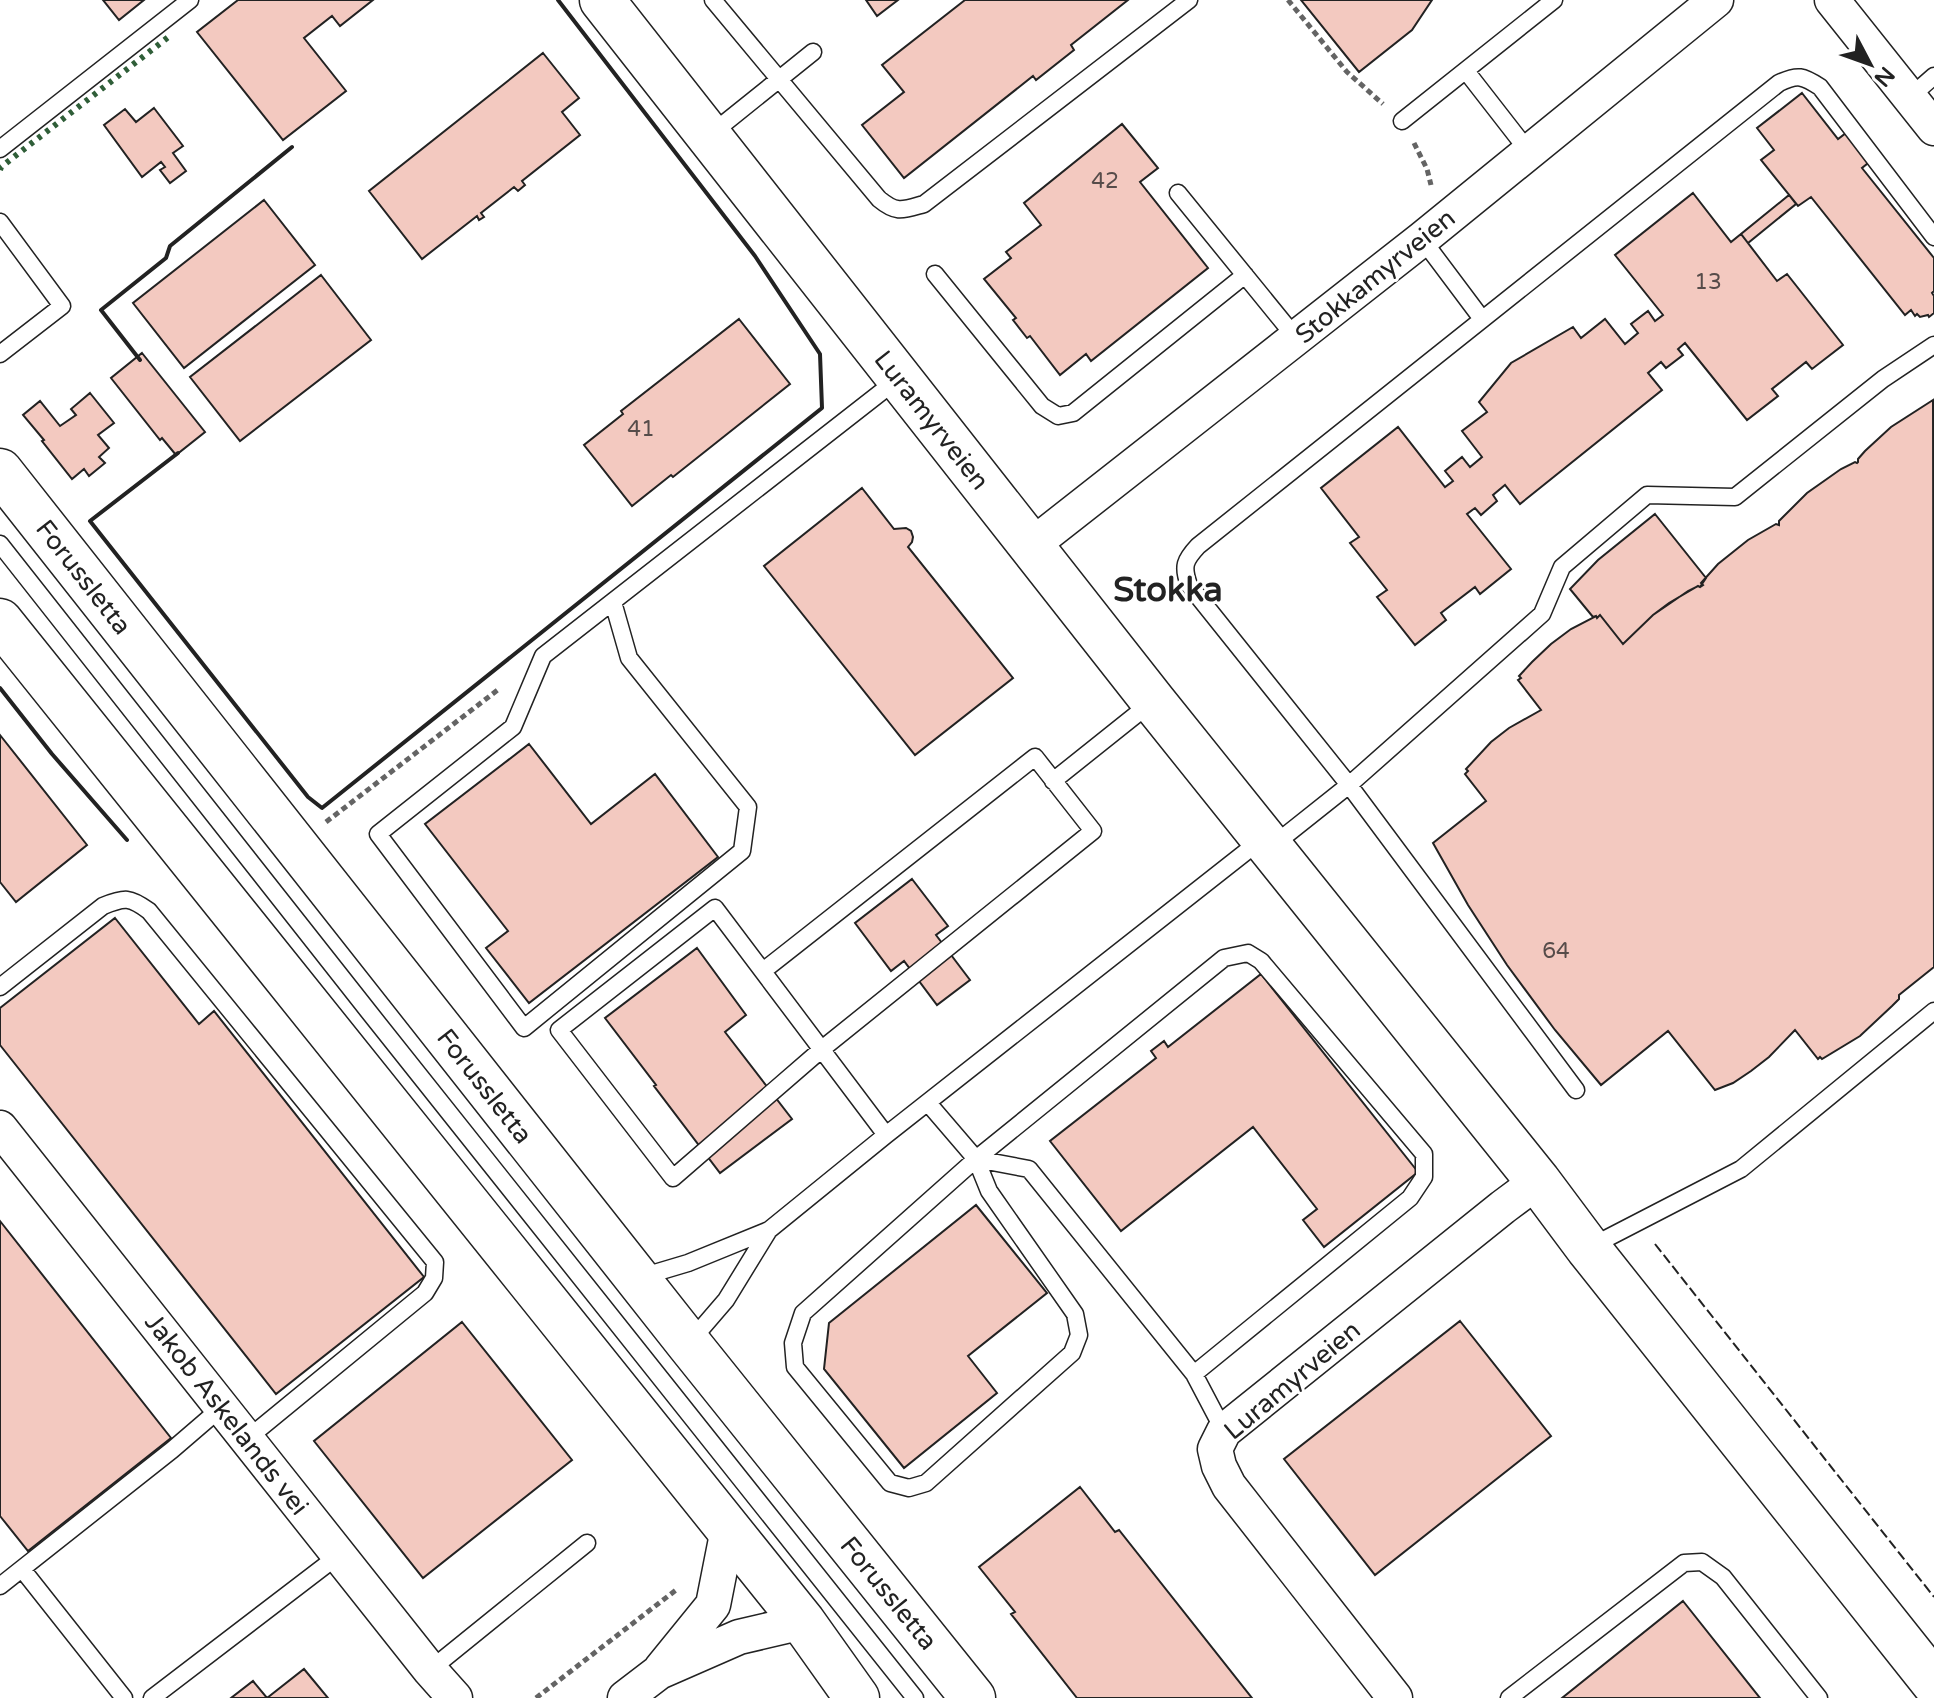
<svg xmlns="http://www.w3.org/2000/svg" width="1934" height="1698" font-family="'Varela Round',sans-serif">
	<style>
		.building { fill: #f3c9c0; stroke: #222; stroke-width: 2 }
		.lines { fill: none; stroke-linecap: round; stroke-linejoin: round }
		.lane-casing { stroke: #222; stroke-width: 19 }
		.street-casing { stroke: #222; stroke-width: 37 }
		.secondary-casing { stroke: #222; stroke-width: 47 }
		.primary-casing { stroke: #222; stroke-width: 47 }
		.path { stroke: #646464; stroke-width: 5; stroke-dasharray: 6 4; stroke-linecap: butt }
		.lane { stroke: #fff; stroke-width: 16 }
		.street { stroke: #fff; stroke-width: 34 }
		.secondary { stroke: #fff; stroke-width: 44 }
		.primary { stroke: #fff; stroke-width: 44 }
		.hedge { stroke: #2f5e38; stroke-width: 6; stroke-dasharray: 4 6; stroke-linecap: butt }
		.fence { stroke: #222; stroke-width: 2; stroke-dasharray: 10 4; stroke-linecap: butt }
		.wall { stroke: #222; stroke-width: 4 }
		.labels { text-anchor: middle; stroke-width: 6; stroke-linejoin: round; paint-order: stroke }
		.number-label { font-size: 22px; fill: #564c4a }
		.street-label { font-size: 26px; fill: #222; stroke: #fff }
		.district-label { font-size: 34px; font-weight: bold; fill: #222; stroke: #fff }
	</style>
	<rect width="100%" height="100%" fill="#fff"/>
	<path class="building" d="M103,0H144L119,20Z
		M238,0H373L340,26L332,16L304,38L346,91L283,140L197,32Z
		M866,0H898L877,16Z
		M965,0H1128L1071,45L1074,50L1036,80L1033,76L904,178L862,125L904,92L882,65Z
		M1301,0H1432L1412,30L1359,72Z
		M543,53L579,98L562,112L580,135L522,181L525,185L518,191L514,187L481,213L484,217L479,220L477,216L422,259L369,191Z
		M1802,93L1838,139L1850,130L1873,159L1862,168L1934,258V291L1932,293L1934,296V313L1929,317L1928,315L1920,317L1917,314L1915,316L1911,310L1905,315L1811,197L1798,206L1761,160L1774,150L1757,128Z
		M154,108L183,146L173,153L186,171L170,183L160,170L165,167L161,162L142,177L104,125L125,109L136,122Z
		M1122,124L1158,168L1140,182L1208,268L1091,361L1086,354L1060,375L1030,336L1027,338L1013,320L1016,318L984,279L1011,258L1006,252L1041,225L1024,203Z
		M1693,193L1731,242L1741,234L1777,281L1787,274L1843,345L1812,369L1806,362L1772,389L1778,396L1747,420L1685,343L1678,349L1683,355L1666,368L1661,362L1648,373L1662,390L1520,504L1505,485L1493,495L1497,501L1481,515L1475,508L1467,514L1511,569L1480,594L1475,587L1441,613L1446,620L1415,645L1377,597L1387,590L1350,543L1359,537L1321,488L1398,427L1445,487L1453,481L1445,471L1462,457L1470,467L1482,457L1462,431L1487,412L1479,402L1511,363L1573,327L1581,338L1605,319L1625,344L1638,333L1631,324L1648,311L1655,321L1663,315L1615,255Z
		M1789,195L1796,204L1748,243L1741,234Z
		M264,200L315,265L184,368L133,303Z
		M321,275L371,340L240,441L190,377Z
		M739,319L790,384L673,477L671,475L632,506L584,445L623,414L621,411Z
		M142,353L205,432L176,455L162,438L160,440L111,378Z
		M90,393L114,423L98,435L109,448L99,457L105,463L89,476L84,469L72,479L42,441L44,440L23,415L40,401L60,426L76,415L71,409Z
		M1933,400L1934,967L1899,995V999L1892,1006L1860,1036L1822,1059L1820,1057L1818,1059L1795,1030L1769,1057L1751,1071L1733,1083L1715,1090L1668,1031L1601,1085L1555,1030L1507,965L1468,905L1433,843L1486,801L1465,774L1468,771L1466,769L1491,742L1509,728L1541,710L1518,680L1521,678L1519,676L1532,662L1551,644L1571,629L1596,616L1597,618L1600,615L1623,644L1653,615L1669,603L1698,586L1700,587L1703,585L1701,583L1718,564L1748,540L1776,524L1779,525V521L1807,493L1841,469L1855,462L1857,463L1858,462V459L1865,451L1891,427Z
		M862,488L894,529L906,528L911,531L913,537L912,542L908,547L1013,678L915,755L764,566Z
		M1655,514L1706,578L1700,587L1698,586L1688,591L1653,615L1623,644L1600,615L1597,618L1596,616L1593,617L1570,589L1598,560Z
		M0,735L87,845L16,902L0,882Z
		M529,744L591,824L655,774L718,857L529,1003L486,948L508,931L425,824Z
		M912,879L948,926L936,935L970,980L937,1005L904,961L891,971L855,923Z
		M115,918L199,1024L214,1011L424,1277L276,1394L0,1045V1008Z
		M697,948L746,1015L725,1032L792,1119L720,1173L654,1086L656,1085L605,1018Z
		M1261,974L1418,1172L1324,1247L1303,1220L1317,1209L1253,1127L1121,1231L1050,1141L1156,1058L1151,1051L1164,1041L1168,1047Z
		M976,1205L1047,1293L968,1356L997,1393L904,1468L824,1369L829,1323Z
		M0,1221L171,1438L28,1551L0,1516Z
		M1460,1321L1551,1436L1375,1575L1284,1459Z
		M462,1322L572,1460L423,1578L314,1441Z
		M1080,1487L1115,1532L1119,1530L1252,1698H1077L1011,1614L1015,1612L979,1567Z
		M1683,1601L1760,1698H1562Z
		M304,1669L328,1698H231L253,1681L267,1698Z"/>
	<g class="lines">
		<defs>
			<path id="lane" d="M713,0L879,199C897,214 903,210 924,204L1189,0
				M1466,71L1529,152
				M1910,97L1934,76
				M1402,121L1554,0
				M711,134L813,52
				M0,149L190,0
				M1178,193L1296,338
				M0,222L62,306L0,354
				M1422,239L1482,319
				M935,274L1042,406L1058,416L1073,413L1245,275
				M0,544L369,1012L915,1698
				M613,602L629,658L748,807L742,851L524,1028L378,834L513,727L543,656L898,379
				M1053,781L1152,702
				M1271,847L1349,785L1542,614L1562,567L1647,495L1735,497L1883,379L1934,345
				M763,971L1035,757L1093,831L822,1049L673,1178L559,1030L715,908L886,1135
				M0,987L103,906C125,897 130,897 149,911L435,1262L434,1278L425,1293L247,1439
				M1576,1090L1349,785L1189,585C1182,566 1185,560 1198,546L1779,83C1798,74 1803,76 1820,87L1934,237
				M928,1103L976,1159L1029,1169L1194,1374L1224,1431
				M976,1159L989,1191L1075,1314L1079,1335L1072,1353L926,1483L909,1488L890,1483L795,1367L793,1343L803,1313L976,1159L1224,958L1248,953L1261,961L1424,1154V1177L1410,1198L1194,1374
				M1590,1247L1741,1169L1934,1011
				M641,1277L688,1263L769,1230L886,1135L1261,840
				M689,1343L726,1300L769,1230
				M22,1569L124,1698
				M0,1586L172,1450L222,1407
				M430,1670L587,1543
				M152,1698L339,1555
				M1509,1698L1684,1563L1702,1562L1723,1577L1819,1698"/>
			<path id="street" d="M1832,0L1934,128
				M1031,546L1422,239L1716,0
				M0,1128L430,1670L455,1698
				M661,1669L713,1605L728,1529
				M625,1698L659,1672L739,1637L803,1622
				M1395,1698L1229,1486L1219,1466L1215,1449L1224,1431L1503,1207L1538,1181"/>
			<path id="secondary" d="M602,0L1153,701L1538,1181L1588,1248L1934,1683"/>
			<path id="primary" d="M0,471L689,1344L973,1698
				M0,621L803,1622L857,1698"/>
		</defs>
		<use href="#lane" class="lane-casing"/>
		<use href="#street" class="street-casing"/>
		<use href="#secondary" class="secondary-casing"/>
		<use href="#primary" class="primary-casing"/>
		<path class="path" d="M1288,0L1347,72L1383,104
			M1414,143L1427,169L1431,185
			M326,822L499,689
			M536,1698L676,1590"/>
		<use href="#lane" class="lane"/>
		<use href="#street" class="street"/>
		<use href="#secondary" class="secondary"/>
		<use href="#primary" class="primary"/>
		<path class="hedge" d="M0,170L1,167L171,35"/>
		<path class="fence" d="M1655,1244L1934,1597"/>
		<path class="wall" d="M140,360L101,310L166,258L170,246L292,147
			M178,453L90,521L308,797L322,808L822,408L820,354L755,256L558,0
			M0,688L52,754L127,840"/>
	</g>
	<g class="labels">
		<g class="number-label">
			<text x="1105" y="188">42</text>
			<text x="1708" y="289">13</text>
			<text x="641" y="436">41</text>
			<text x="1556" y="958">64</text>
		</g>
		<g class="street-label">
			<text transform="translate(1375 276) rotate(-39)" y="9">Stokkamyrveien</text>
			<text transform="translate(932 420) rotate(52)" y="9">Luramyrveien</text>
			<text transform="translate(84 577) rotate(52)" y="9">Forussletta</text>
			<text transform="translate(485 1086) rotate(52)" y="9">Forussletta</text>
			<text transform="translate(1292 1380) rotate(-40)" y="9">Luramyrveien</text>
			<text transform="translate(227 1414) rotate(52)" y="9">Jakob Askelands vei</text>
			<text transform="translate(889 1593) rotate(51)" y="9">Forussletta</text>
		</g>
		<g class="district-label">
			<text x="1168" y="601">Stokka</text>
		</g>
	</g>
	<g transform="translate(1870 64) rotate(131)" stroke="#ffffff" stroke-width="6" paint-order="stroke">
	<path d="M0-6L14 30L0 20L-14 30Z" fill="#222222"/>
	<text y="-12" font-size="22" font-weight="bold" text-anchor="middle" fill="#222222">N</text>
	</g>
</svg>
